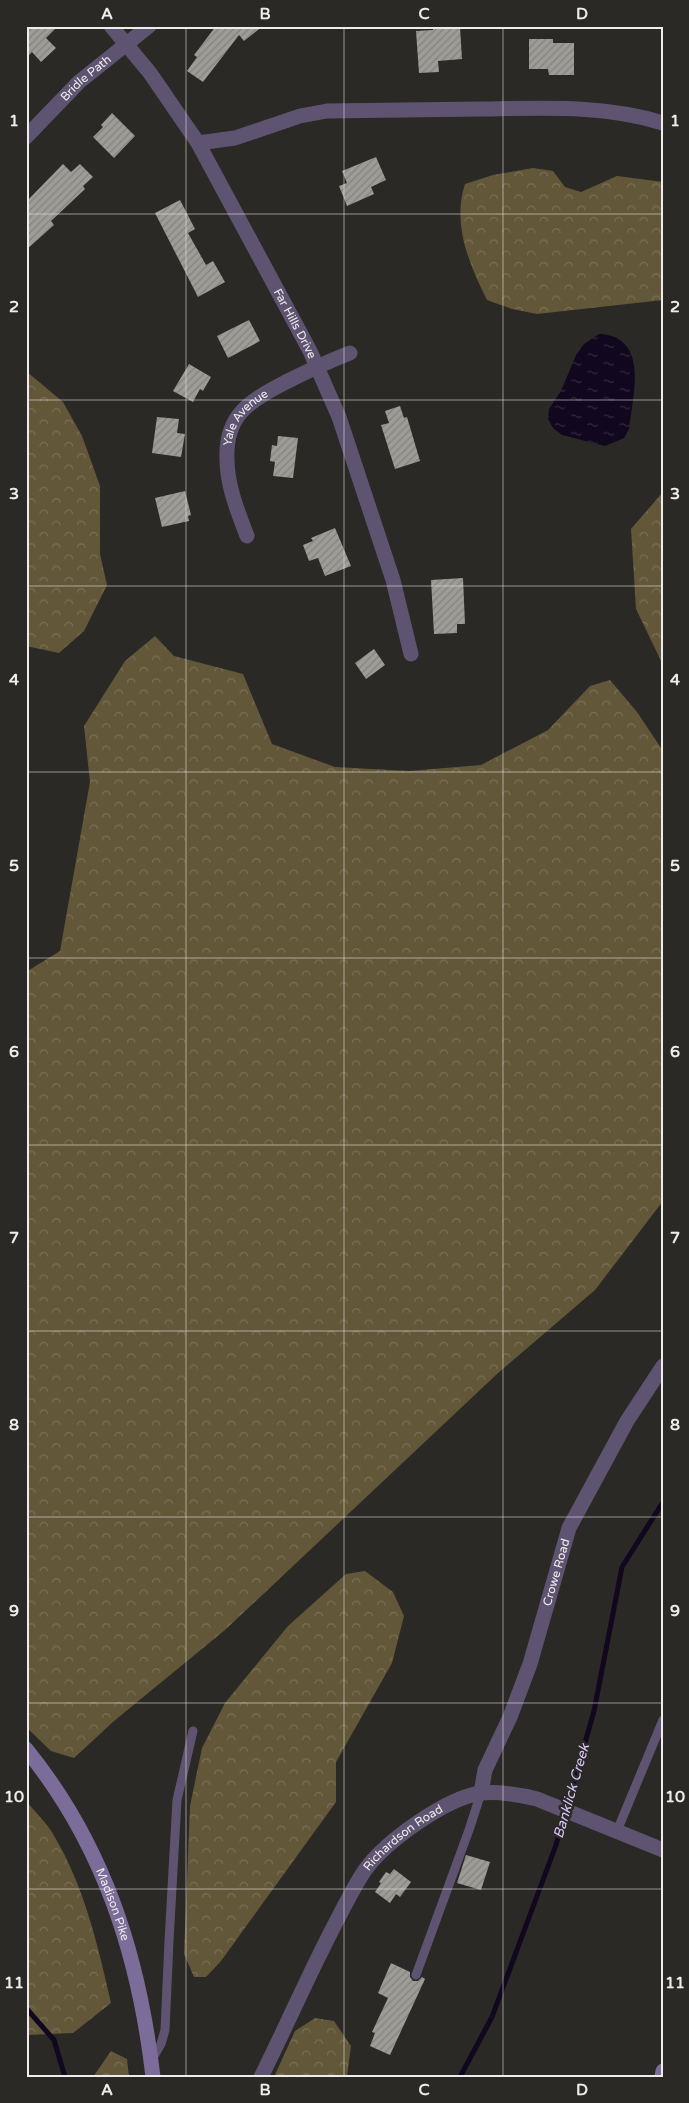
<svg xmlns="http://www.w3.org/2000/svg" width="689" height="2103" font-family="'Varela Round',sans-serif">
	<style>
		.forest { fill: url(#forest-crowns) }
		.water { fill: url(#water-ripples) }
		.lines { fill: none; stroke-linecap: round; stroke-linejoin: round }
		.stream { stroke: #11071f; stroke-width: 5 }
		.building { fill: url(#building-hatch) }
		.lane { stroke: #5e5472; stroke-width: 9 }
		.street { stroke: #5e5472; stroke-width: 15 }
		.secondary { stroke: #7c6c9a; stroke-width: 15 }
		.grid { fill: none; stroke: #eeedeb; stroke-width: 1; stroke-opacity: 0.55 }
		.labels { text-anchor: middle; stroke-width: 5; stroke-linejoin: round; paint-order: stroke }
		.street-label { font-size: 12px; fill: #eeedeb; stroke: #2a2925 }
		.water-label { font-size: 14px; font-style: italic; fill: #d8c5fc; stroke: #2a2925 }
		.neatline { fill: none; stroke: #eeedeb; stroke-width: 2 }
		.grid-label { font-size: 16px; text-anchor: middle; font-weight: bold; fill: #eeedeb }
	</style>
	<defs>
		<pattern id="forest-crowns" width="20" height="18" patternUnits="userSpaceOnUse" patternTransform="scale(1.25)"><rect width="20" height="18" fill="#635739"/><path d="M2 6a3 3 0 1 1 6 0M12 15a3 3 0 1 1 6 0" fill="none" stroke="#7a6f56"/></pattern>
		<pattern id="water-ripples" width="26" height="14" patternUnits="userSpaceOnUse" patternTransform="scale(1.25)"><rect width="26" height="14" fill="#11071f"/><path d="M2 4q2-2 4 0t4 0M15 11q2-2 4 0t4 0" fill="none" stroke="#342b40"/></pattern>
		<pattern id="building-hatch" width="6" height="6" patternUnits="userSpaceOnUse" patternTransform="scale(1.25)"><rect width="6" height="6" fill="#9e9c97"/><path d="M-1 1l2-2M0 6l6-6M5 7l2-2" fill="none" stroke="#84827f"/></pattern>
	</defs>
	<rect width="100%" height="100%" fill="#2a2925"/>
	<path class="forest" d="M533,168L553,171L565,187L581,192L617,176L663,182V300L537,314L512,309L487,300C469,264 452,224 465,184L493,175Z
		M26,371L63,402L82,436L100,486V554L107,585L84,631L59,653L26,646Z
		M663,492V665L636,609L631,529Z
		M155,636L174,656L243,674L272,744L335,767L409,771L481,765L548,730L590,686L610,680L637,712L663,751V1201L595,1290L497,1374L225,1630L114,1721L74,1758L51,1751L26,1727V972L60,951L90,782L84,726L125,661Z
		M365,1571L393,1592L404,1616L392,1663L336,1762V1802L221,1961L206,1977H194L184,1954L190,1806L202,1748L225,1703L288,1626L346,1574Z
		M26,1801C35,1812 46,1822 53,1834C84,1885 98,1946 111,2003L73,2033L28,2035L26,2033Z
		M315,2018L334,2021L351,2046L347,2077H274L295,2031Z
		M111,2051L127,2059L129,2077H93Z"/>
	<path class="water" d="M599,334C650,336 633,397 629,429L624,438L605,446L562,435L553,428L548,419L549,409L561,391L576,355L584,344Z"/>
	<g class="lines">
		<path class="stream" d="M26,2008L54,2040L65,2077
			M460,2077L492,2017L556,1845L594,1711L622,1567L663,1502"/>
	</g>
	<path class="building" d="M26,26H58L46,38L56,48L41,62L32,52L26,58Z
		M216,26H263L244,41L239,35L203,82L187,71L197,57L194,55Z
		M433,26L460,27L462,59L438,61L439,72L419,73L416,31L433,30Z
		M529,39H553V43H574V75H549L548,69H529Z
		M112,113L135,136L114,158L93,137L103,127L101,125Z
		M376,157L386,180L371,187L374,194L347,206L339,186L347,183L342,171Z
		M63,164L71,172L80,164L93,177L83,186L85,189L51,221L54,225L26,250V202Z
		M180,200L195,229L188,233L206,265L213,261L225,282L198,297L155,213Z
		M249,320L260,341L228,358L217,336Z
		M189,364L211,377L203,391L200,389L193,402L173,391Z
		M400,406L404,418L407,417L420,461L395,469L381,425L389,423L385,411Z
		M157,417L179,419L177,433L185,434L181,457L152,453Z
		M278,436L298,438L293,478L273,476L275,462L270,461L272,445L277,446Z
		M185,491L191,515L188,516L189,521L162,527L155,498Z
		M335,528L351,566L325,576L318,558L309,561L303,545L313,541L311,538Z
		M463,578L465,624H457V633L434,634L431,580Z
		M374,649L385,665L366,679L355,663Z
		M466,1855L490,1862L481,1890L457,1883Z
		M394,1869L411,1882L400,1897L396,1894L390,1903L375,1892L381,1883L379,1882L386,1872L390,1874Z
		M391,1963L410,1972V1977L413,1981H418L422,1977L425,1979L390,2055L370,2046L375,2033L372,2032L388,1998L378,1993Z"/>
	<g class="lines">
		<path class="lane" d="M617,1831L663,1720
			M416,1975L469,1830L481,1793
			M151,2061L161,2044L165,2030L169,1941L177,1800L193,1731"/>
		<g class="street">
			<path id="s1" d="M111,26L150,73L198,143L310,351L339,417L393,580L411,654"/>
			<path id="s2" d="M26,137L79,82L149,26"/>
			<path d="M198,143L235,138L300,116L327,111C380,110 432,110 484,109C544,108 605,105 663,123"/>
			<path id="s3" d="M247,536C238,512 227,486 227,459C225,413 252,400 288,381C308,371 329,361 350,353"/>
			<path id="s4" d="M481,1793L485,1770L510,1717L530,1664L569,1528L627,1421L663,1366"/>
			<path id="s5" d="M261,2077C286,2027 308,1976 334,1926C344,1907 353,1888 365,1870C386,1841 446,1798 481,1793C496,1791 522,1795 537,1799L663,1850"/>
		</g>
		<g class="secondary">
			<path id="s6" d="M26,1749C104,1845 139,1956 153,2077"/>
			<path d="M662,2077L663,2071"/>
		</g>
	</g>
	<path class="grid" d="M186,26V2077M344,26V2077M503,26V2077M26,214H663M26,400H663M26,586H663M26,772H663M26,958H663M26,1145H663M26,1331H663M26,1517H663M26,1703H663M26,1889H663"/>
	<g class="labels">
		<g class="street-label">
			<text dy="4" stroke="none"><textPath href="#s2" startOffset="84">Bridle Path</textPath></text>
			<text dy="4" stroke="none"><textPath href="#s1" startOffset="351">Far Hills Drive</textPath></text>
			<text dy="4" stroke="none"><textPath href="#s3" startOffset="128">Yale Avenue</textPath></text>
			<text dy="4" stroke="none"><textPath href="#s4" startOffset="234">Crowe Road</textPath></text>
			<text dy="4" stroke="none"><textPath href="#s5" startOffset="282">Richardson Road</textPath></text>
			<text dy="4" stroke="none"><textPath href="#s6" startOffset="179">Madison Pike</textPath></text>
		</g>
		<g class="water-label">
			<text transform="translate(571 1791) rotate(-74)" y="5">Banklick Creek</text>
		</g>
	</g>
	<rect width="689" height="2103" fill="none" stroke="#2a2925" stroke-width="55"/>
	<rect x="28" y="28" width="634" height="2048" class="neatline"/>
	<g class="grid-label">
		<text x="107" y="19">A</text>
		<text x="265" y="19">B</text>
		<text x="424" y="19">C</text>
		<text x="582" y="19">D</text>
		<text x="14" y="126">1</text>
		<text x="675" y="126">1</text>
		<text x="14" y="312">2</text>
		<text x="675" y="312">2</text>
		<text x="14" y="499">3</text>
		<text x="675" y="499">3</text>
		<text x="14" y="685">4</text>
		<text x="675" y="685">4</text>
		<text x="14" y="871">5</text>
		<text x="675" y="871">5</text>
		<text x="14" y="1057">6</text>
		<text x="675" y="1057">6</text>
		<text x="14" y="1243">7</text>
		<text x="675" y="1243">7</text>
		<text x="14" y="1430">8</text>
		<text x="675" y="1430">8</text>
		<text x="14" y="1616">9</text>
		<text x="675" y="1616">9</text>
		<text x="14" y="1802">10</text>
		<text x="675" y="1802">10</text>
		<text x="14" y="1988">11</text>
		<text x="675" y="1988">11</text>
		<text x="107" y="2095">A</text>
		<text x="265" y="2095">B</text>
		<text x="424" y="2095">C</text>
		<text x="582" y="2095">D</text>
	</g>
</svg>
